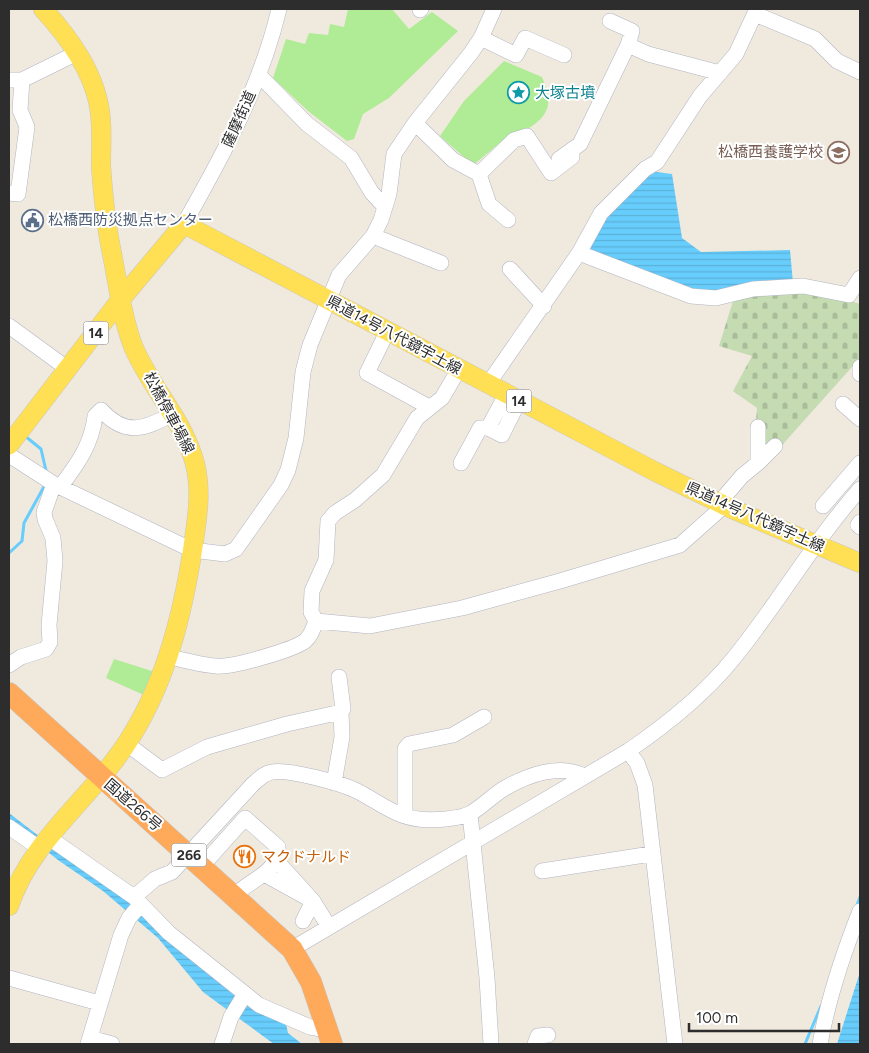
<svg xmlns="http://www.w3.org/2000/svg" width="869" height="1053" font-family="Figtree,'Noto Sans JP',sans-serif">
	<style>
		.cemetery { fill: url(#cemetery-stones) }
		.park { fill: #afec95 }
		.water { fill: url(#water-rules) }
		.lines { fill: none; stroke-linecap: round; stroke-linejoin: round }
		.stream { stroke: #67cdfc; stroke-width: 3 }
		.minor-casing { stroke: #b2b4c2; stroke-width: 16 }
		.major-casing { stroke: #c8c8c8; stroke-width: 20 }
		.highway-casing { stroke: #c8c8c8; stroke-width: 22 }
		.minor { stroke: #fff; stroke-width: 15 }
		.major { stroke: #ffdf54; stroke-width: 19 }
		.highway { stroke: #ffa95a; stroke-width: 21 }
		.labels { text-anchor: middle; stroke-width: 4; stroke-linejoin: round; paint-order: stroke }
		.shield { fill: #fff; stroke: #6c6c6c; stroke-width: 1 }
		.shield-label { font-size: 14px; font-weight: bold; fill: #2d2d2d }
		.culture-label { font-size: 15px; fill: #0d838f; stroke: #fff; text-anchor: start }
		.street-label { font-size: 15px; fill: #2d2d2d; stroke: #fff }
		.education-label { font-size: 15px; fill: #785e54; stroke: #fff; text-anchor: end }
		.service-label { font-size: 15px; fill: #4e5e75; stroke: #fff; text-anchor: start }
		.food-label { font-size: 15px; fill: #c56008; stroke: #fff; text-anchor: start }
	</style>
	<defs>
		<pattern id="cemetery-stones" width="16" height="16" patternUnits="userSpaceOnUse" patternTransform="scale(1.25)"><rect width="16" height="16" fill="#c5dcb3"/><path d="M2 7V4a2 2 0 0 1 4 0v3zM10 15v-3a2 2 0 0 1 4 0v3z" fill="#aabd9a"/></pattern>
		<pattern id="water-rules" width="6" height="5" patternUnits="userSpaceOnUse" patternTransform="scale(1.25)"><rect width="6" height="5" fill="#67cdfc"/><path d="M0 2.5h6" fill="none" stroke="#5ab0d8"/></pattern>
	</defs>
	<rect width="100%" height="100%" fill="#f0e9de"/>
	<path class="cemetery" d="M788,290L842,298L860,304V358L775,453L755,434L757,408L733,391L752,356L719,346L733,301L756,292Z"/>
	<path class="park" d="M348,9H392L409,29L432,12L458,31L389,98L363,114L354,139L347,141L308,111L273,78L286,39L305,44L309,33L328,35L330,24L344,27Z
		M504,61L542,77C553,102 551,115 526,130C520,133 513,134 508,137C496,145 485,156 473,165L440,136L464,101Z
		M114,659L155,672L146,696L106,678Z"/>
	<path class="water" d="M649,171L672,174L682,238L701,252L790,250L793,283L733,291L692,293L591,251L589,244L592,234Z
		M9,813L53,847L110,885L286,1024L288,1033L302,1044H274L237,1017L203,992L158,938L103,891L58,860L9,821Z
		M860,972V1044H837Z"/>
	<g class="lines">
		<path class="stream" d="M25,436L41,449L47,475
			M9,553L22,541L24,523L46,483
			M856,908L860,897
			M805,1044L821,1006"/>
		<defs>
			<path id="minor" d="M420,10L421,9
				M755,14L815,39L837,61L860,72
				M610,21L632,31L628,45
				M481,38L516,55L525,38L564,55
				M259,75L307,124L351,158L372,193L385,207
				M9,80H22L77,53
				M415,123L453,160L479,174L489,204L508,220
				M559,159L580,144L628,45L648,54L720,73
				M479,174L514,140L527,136L551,173L572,157
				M9,193L18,194L27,127L20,110L22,80
				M184,224C223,155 261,86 279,9
				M373,236L441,263
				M579,253L691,296L716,298L753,289L803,286L849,295L860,278
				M510,269L544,306
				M9,326L68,369
				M388,330L367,373L429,407
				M860,367V374
				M488,384L579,253L601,213L645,169L657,162L700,96L736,54L757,9
				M506,395L488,428L502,435L519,401
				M843,404L860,419
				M9,455L54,484L192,550L225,554L236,549L281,485L288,470L296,438L303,372L310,345L339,275L373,236L381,220L389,194L394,154L415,123L471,53L481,38L494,9
				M461,463L480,428H488
				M758,463L775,446
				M60,487C77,465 92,444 95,416L101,410C126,437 144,429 173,414
				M719,503L742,476L758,463V427
				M823,506L860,463
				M860,522L858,525L860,527
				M316,621L370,626L462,608L560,581L680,545L725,505
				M167,656C183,660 200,665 216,666C231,668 293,650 305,641C311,636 313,629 316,621L311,612L312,591L326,560L328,521L335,513L355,500L383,475L417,418L442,398L459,369
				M9,665L21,657L46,649L50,642L49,625L55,561L53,538L45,519L44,512L54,484
				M127,744L162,770L207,747L287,724L341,712L343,709L339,677
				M628,751L637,763L645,785L675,1044
				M334,783L342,737L341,712
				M470,814L487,978L491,1044
				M405,816V749L409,744L453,735L484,717
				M9,827L39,848
				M48,837L134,897L169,933L259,1005L310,1027L327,1030
				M276,860L313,901L329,927
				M202,866L245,818L278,847C280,872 248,881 235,895
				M542,871L651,854
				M264,874L313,901L303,921
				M134,897L155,879L172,872L253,784C259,779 264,773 272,772C289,769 341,783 357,791C377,801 396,817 419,819C431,821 461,819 471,813C483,806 493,795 505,788C528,775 560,763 584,776
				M292,949L628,751C666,725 704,695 733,659C778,604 813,542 860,489
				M9,978L99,1003
				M90,1038L112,1044
				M88,1044L121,935L129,918L141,904
				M222,1044L231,1017L245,994
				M535,1044L538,1036L548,1035
				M820,1044C828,999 843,954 860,911"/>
			<path id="major" d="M9,445L121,299L184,224L654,471L732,509L860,563
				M9,906C32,837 96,795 132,735C167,678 183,612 193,547C197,519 202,492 195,464C184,420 150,387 133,346C122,317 118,284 112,254C106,225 103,195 101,166C101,145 103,121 98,101C90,66 67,35 43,9"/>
			<path id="highway" d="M9,693L292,949L311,982L332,1044"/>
		</defs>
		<use href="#minor" class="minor-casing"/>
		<use href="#major" class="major-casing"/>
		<use href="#highway" class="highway-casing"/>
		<use href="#minor" class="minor"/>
		<use href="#major" class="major"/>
		<use href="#highway" class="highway"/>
	</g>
	<defs>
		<symbol id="sight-ring" viewBox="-11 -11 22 22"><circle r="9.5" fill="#fff" stroke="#0f9aa8" stroke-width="1.5"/><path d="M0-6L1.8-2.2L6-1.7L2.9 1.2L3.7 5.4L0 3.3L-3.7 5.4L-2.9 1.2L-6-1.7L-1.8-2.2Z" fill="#0f9aa8"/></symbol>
		<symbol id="school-ring" viewBox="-11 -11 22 22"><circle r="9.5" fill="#fff" stroke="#8d6e63" stroke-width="1.5"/><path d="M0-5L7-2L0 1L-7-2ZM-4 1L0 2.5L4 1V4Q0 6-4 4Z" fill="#8d6e63"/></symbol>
		<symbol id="civic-ring" viewBox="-11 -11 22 22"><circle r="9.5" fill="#fff" stroke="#5c6f8a" stroke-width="1.5"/><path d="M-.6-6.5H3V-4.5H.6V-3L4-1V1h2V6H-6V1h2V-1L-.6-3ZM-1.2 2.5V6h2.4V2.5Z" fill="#5c6f8a"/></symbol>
		<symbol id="restaurant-ring" viewBox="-11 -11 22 22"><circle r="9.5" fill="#fff" stroke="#e8710a" stroke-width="1.5"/><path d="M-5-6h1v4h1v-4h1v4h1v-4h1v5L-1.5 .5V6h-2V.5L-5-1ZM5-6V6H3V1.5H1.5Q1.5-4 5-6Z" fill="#e8710a"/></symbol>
	</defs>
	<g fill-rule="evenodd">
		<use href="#sight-ring" x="506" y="80" width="25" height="25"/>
		<use href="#school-ring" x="826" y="140" width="25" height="25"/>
		<use href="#civic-ring" x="20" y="208" width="25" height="25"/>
		<use href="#restaurant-ring" x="232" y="844" width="25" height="25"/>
	</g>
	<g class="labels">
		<g class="shield">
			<rect x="83.5" y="321.5" width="25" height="23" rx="4"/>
			<rect x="506.5" y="389.5" width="25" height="23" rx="4"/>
			<rect x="171.5" y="843.5" width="35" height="23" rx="4"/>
		</g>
		<g class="shield-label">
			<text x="96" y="338">14</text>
			<text x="519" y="406">14</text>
			<text x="189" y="860">266</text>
		</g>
		<g class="culture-label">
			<text x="535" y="98">大塚古墳</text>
		</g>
		<g class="street-label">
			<text transform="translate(239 119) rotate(-66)" y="5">薩摩街道</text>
			<text transform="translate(394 335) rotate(28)" y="5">県道14号八代鏡宇土線</text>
			<text transform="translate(169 413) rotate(62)" y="5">松橋停車場線</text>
			<text transform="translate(755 517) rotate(24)" y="5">県道14号八代鏡宇土線</text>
			<text transform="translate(133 805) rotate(41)" y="5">国道266号</text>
		</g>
		<g class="education-label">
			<text x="823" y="157">松橋西養護学校</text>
		</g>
		<g class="service-label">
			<text x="48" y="225">松橋西防災拠点センター</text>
		</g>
		<g class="food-label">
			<text x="261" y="862">マクドナルド</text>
		</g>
	</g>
	<rect width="869" height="1053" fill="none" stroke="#2d2d2d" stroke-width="20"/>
	<path d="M689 1023v8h150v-8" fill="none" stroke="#2d2d2d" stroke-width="2.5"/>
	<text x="696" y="1023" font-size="15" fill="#2d2d2d" stroke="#ffffff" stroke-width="4" paint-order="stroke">100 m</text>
</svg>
